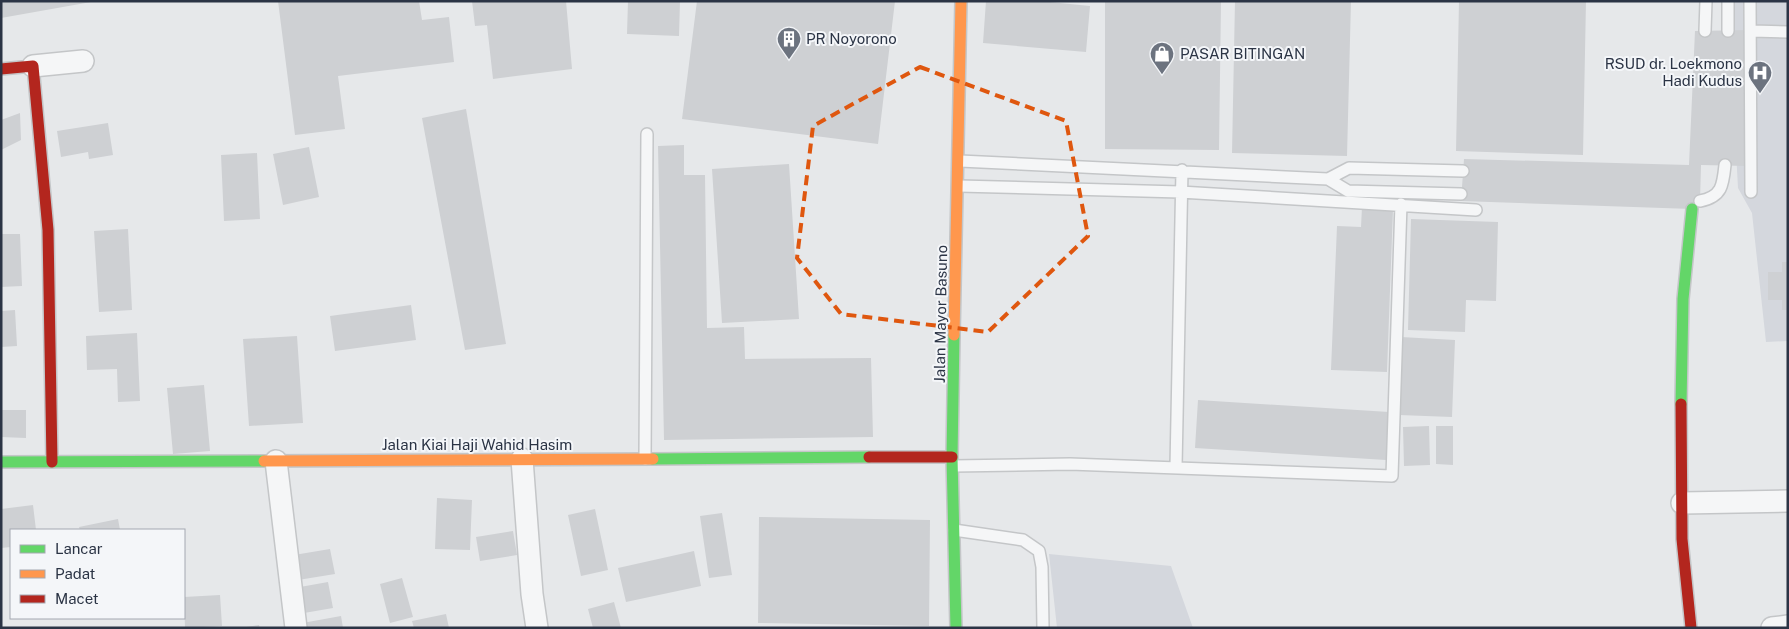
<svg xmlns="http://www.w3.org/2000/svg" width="1789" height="629" font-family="'Public Sans',sans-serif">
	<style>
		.built { fill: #d4d7dd }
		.building { fill: #ced0d3 }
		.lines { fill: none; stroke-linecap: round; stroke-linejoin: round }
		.lane-casing { stroke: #c4c6c8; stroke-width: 14 }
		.street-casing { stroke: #c4c6c8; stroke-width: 24 }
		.fast-casing { stroke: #c4c6c8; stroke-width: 14 }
		.slow-casing { stroke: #c4c6c8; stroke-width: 14 }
		.jam-casing { stroke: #c4c6c8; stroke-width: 14 }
		.lane { stroke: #f5f6f7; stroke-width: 11 }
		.street { stroke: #f5f6f7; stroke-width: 21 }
		.fast { stroke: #63d668; stroke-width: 11 }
		.slow { stroke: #ff974d; stroke-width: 11 }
		.jam { stroke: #b3261e; stroke-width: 11 }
		.marked { fill: none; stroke: #df570f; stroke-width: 4; stroke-dasharray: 10 6; stroke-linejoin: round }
		.labels { text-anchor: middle; stroke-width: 4; stroke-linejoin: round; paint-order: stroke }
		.poi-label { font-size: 15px; fill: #2b3445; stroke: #f4f6f9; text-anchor: start }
		.street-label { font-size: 15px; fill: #2b3445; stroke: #f4f6f9 }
	</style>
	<rect width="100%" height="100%" fill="#e6e8ea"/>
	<path class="built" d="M1728,1H1788V341L1766,342L1752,213L1738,188Z
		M1049,554L1171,566L1193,628H1057Z"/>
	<path class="building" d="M1,1H91V2L1,18Z
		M278,1H419L422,20L449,17L454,62L338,76L345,129L295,135Z
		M472,1H566L572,69L493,79L487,25L475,26Z
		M628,1H680L679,36L627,34Z
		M697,1H895L878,144L682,119Z
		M986,1H1040L1090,6L1086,52L983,43Z
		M1105,1H1221L1219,150L1105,149Z
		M1235,1H1351L1347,156L1232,153Z
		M1459,1H1586L1583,155L1456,151Z
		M1749,30L1748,166L1701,165L1700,201L1692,209L1461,201L1464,159L1689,165L1695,31Z
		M466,109L506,344L465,350L422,118Z
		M20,113L21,140L1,150V120Z
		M108,123L113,155L89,159L88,152L61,157L57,131Z
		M684,145V175H705L707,328L744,327L745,359L871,358L873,437L664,440L658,146Z
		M309,147L319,197L283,205L273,154Z
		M257,153L260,219L224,221L221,155Z
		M789,164L799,319L722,323L712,169Z
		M1362,207L1393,209L1387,372L1331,370L1337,226L1361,227Z
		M1411,219L1498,222L1496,301L1466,300L1465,332L1408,330Z
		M128,229L132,310L99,312L94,231Z
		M1,234H20L22,286L1,287Z
		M1782,262H1788V310H1782V300H1768V272H1782Z
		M411,305L416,340L335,351L330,316Z
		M15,310L17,346L1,347V311Z
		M137,333L140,401L118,402L117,369L87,370L86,336Z
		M297,336L303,423L249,426L243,339Z
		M1401,337L1455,340L1452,417L1399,415Z
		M204,385L210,451L173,454L167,388Z
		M1198,400L1389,412L1386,460L1195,448Z
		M1,410H26V438L1,437Z
		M1429,426L1430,465L1404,466L1403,427Z
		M1436,426H1453V465L1436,464Z
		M437,498L472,500L470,550L435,549Z
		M33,505L36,530H11V547L1,548V509Z
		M595,509L608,570L581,576L568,515Z
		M722,513L732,575L709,578L700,516Z
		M759,517L930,520L929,626L758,623Z
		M118,519L120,530H80L79,527Z
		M513,531L517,555L480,561L476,537Z
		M330,549L335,574L298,580L294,555Z
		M694,551L701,586L626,602L618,568Z
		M402,578L413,617L390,623L380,584Z
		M328,582L333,608L304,613L300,587Z
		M220,595L222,626L185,628L184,597Z
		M614,602L621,628H593L588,609Z
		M446,614L449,628H414L412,621Z
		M341,616L343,628H297V624Z
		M259,625L260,628H246V627Z"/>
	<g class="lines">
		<defs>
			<path id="lane" d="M1750,1L1751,192
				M1705,31L1706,1
				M1728,31V1
				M1752,31L1788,32
				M960,161L1328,179L1348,191L1461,194
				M1328,179L1349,168L1463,171
				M959,186L1180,192L1476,210
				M1700,201C1722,197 1723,185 1725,165
				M645,459L647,134
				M953,466L1070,464L1392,476L1401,204
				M1176,467L1182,170
				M954,530L1023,540L1039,551L1042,567L1043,628"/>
			<path id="street" d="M33,66L83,61
				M522,459L532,594L537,628
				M276,461L296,628
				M1682,503L1788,501
				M1772,628L1788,626"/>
			<path id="fast" d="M954,335L952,457L956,628
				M1681,404L1683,299L1692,209
				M653,459L869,457
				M1,462L264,461"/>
			<path id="slow" d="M954,335L961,1
				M264,461L653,459"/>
			<path id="jam" d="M1,69L33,66L48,230L52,462
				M1681,404L1682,539L1691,628
				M869,457H952"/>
		</defs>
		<use href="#lane" class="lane-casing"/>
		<use href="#street" class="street-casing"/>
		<use href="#fast" class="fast-casing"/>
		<use href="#slow" class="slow-casing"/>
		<use href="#jam" class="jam-casing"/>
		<use href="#lane" class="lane"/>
		<use href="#street" class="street"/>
		<use href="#fast" class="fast"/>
		<use href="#slow" class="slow"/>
		<use href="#jam" class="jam"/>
	</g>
	<path class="marked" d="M920,67L1066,121L1088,236L988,332L841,314L797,258L813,126Z"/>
	<defs>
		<symbol id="building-pin" viewBox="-11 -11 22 30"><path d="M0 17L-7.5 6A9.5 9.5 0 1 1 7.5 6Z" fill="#6c737f" stroke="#f4f6f9"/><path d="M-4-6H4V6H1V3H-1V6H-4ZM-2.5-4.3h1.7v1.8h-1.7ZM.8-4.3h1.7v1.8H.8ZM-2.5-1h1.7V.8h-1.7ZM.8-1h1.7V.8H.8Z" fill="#fff"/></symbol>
		<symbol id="shop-pin" viewBox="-11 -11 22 30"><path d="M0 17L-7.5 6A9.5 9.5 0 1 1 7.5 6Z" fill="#6c737f" stroke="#f4f6f9"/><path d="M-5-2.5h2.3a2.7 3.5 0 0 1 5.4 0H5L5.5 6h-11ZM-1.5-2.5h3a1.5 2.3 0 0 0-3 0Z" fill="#fff"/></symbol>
		<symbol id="hospital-pin" viewBox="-11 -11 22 30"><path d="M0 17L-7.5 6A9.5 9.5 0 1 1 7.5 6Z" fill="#6c737f" stroke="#f4f6f9"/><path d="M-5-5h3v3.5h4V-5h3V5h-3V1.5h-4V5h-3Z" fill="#fff"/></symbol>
	</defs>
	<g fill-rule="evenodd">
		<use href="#building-pin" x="775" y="25" width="28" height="38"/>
		<use href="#shop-pin" x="1148" y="40" width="28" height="38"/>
		<use href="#hospital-pin" x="1746" y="59" width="28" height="38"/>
	</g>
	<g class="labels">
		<g class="poi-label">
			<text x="806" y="44">PR Noyorono</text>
			<text x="1180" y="59">PASAR BITINGAN</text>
			<text x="1742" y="69" text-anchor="end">RSUD dr. Loekmono<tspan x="1742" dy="17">Hadi Kudus</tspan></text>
		</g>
		<g class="street-label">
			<text transform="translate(941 314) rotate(-89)" y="5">Jalan Mayor Basuno</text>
			<text x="477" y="450">Jalan Kiai Haji Wahid Hasim</text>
		</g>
	</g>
	<rect width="1789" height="629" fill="none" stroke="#2b3445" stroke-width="5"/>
	<rect x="10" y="529" width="175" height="90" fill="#f4f6f9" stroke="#a4a8b1"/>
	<rect x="20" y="545" width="25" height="8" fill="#63d668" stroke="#a4a8b1"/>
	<text x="55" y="554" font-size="15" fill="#2b3445">Lancar</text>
	<rect x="20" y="570" width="25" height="8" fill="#ff974d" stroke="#a4a8b1"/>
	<text x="55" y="579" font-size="15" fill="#2b3445">Padat</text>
	<rect x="20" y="595" width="25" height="8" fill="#b3261e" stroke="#a4a8b1"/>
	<text x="55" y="604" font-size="15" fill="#2b3445">Macet</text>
</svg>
